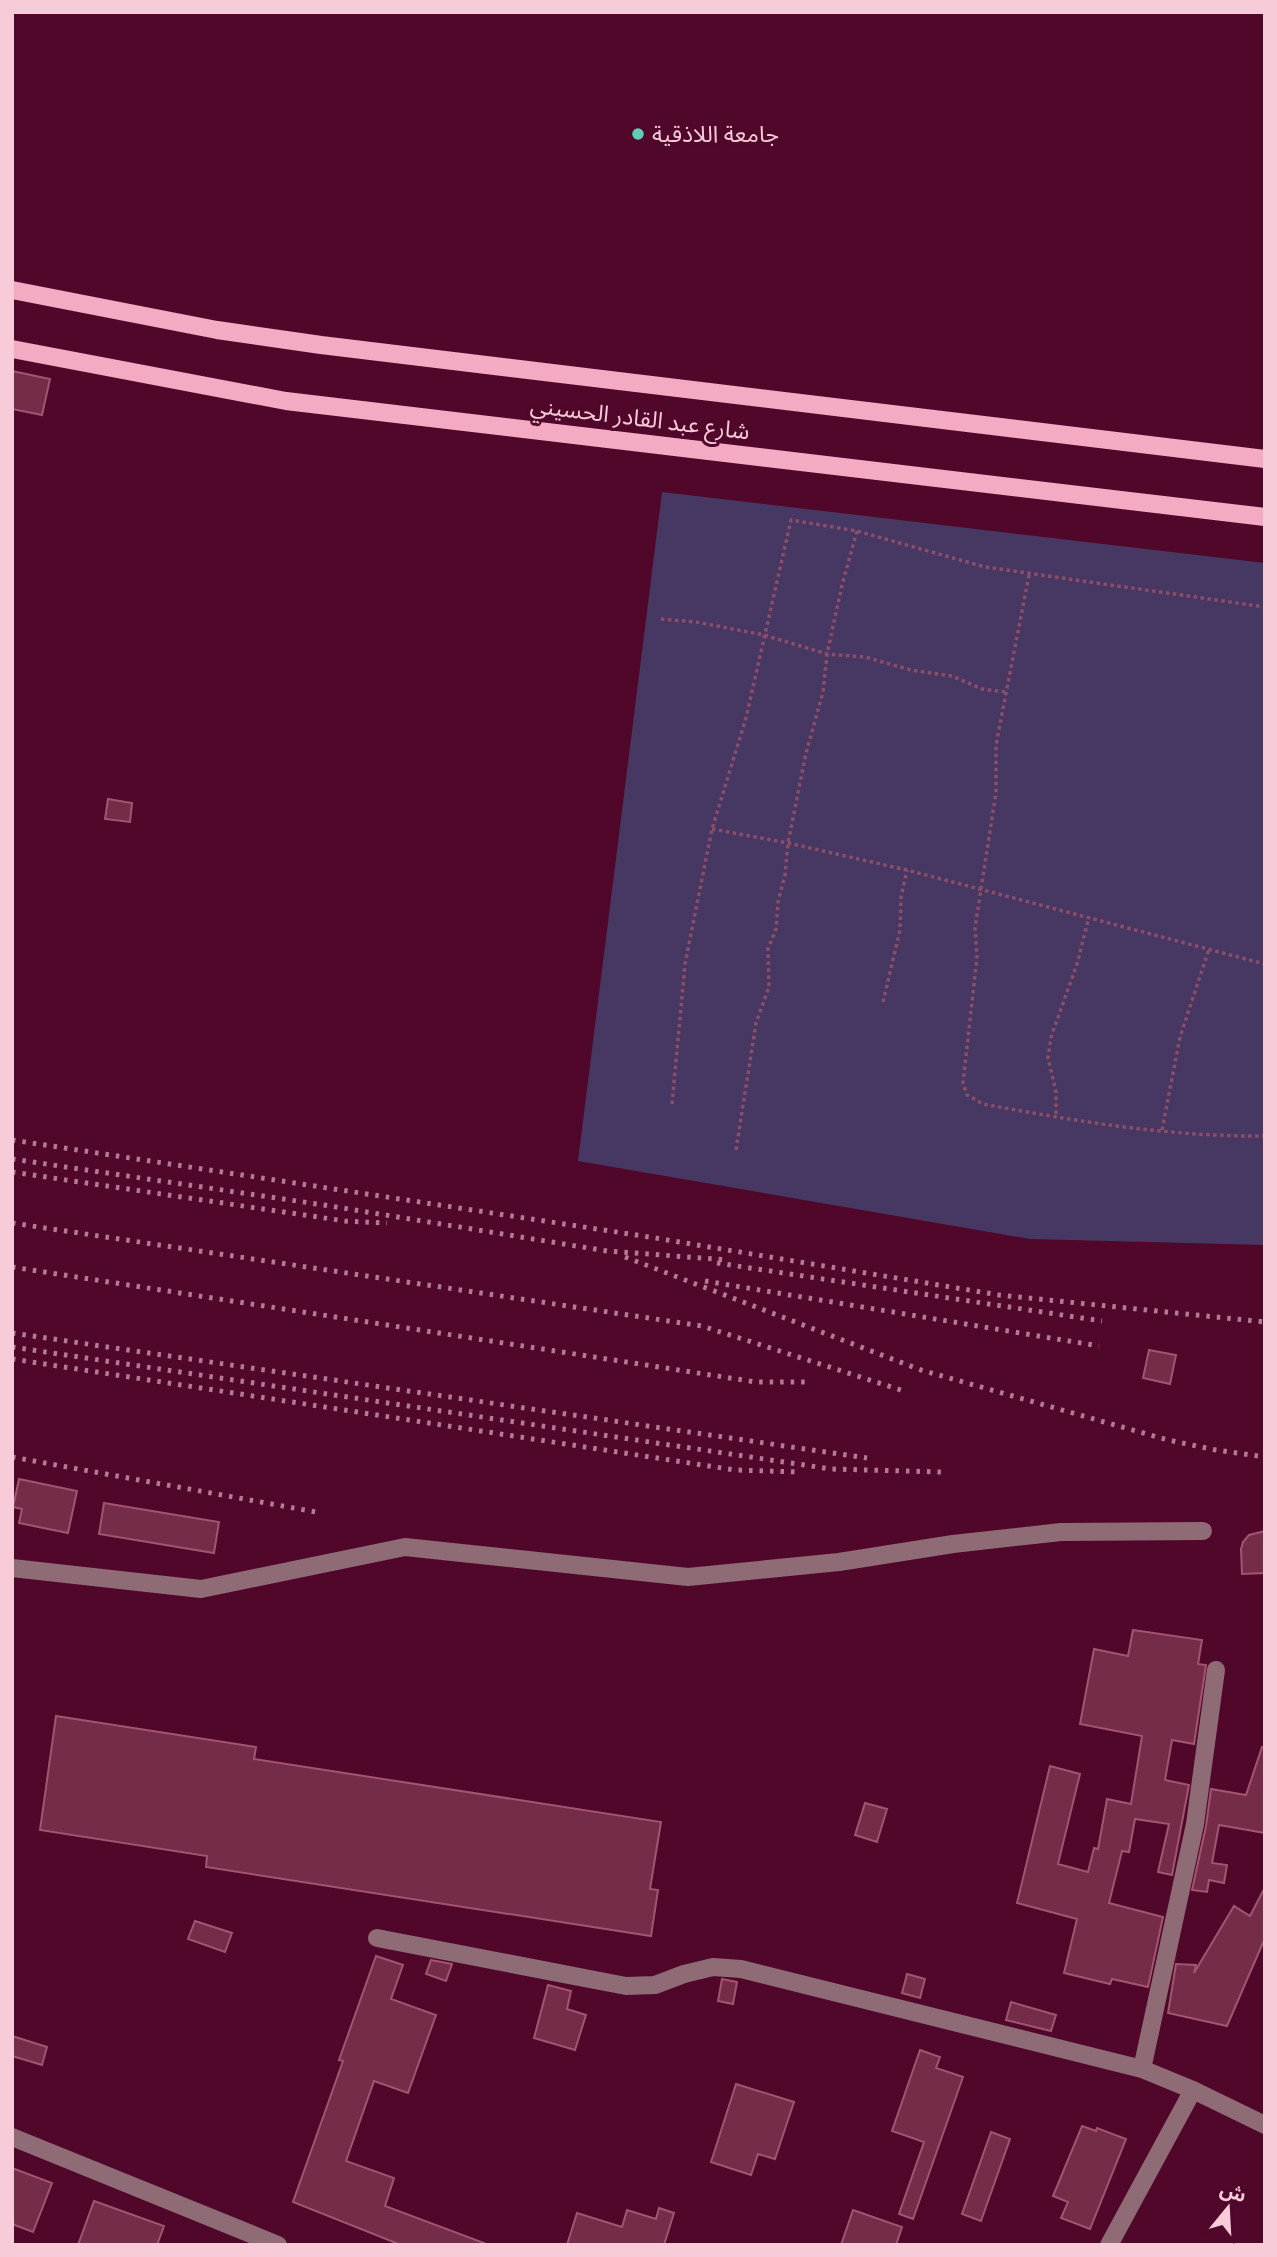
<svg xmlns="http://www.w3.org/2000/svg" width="1277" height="2257" font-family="Merriweather,'Noto Sans Arabic',serif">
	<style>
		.green { fill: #463862 }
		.building { fill: #742c49; stroke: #a25471; stroke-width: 2 }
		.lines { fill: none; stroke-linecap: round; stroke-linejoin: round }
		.path { stroke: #8c4d69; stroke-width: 3.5; stroke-dasharray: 3.5 3.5; stroke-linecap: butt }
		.minor { stroke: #8f6b76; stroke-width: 18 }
		.major { stroke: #f4aac2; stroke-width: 18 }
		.rail { stroke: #b37b92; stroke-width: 5; stroke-dasharray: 3.5 7; stroke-linecap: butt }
		.poi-dot { fill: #5eceb7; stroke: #50072a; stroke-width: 2.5 }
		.labels { text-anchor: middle; stroke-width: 6; stroke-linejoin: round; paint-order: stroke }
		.poi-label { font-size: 23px; fill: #f8cbd9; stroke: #50072a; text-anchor: start }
		.street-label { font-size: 23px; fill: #f8cbd9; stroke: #50072a }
	</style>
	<rect width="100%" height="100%" fill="#50072a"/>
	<path class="green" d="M662,492L1265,563V1245L1030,1239L578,1161Z"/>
	<path class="building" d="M12,371L50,379L42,415L12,409Z
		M108,799L132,803L130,822L105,819Z
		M1149,1350L1176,1355L1170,1384L1143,1378Z
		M19,1479L77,1491L68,1533L19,1523L22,1509L13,1507Z
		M104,1503L219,1522L214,1553L99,1534Z
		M1265,1531V1573L1242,1574L1241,1549L1243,1542L1249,1535Z
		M1133,1630L1202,1640L1198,1664L1206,1665L1194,1744L1172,1740L1165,1780L1189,1785L1172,1875L1158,1872L1169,1824L1135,1819L1129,1852L1122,1851L1109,1903L1163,1917L1148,1987L1112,1979L1110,1984L1064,1973L1077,1919L1017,1903L1050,1766L1080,1774L1058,1864L1088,1872L1094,1848L1098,1849L1107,1799L1131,1804L1142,1736L1080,1724L1094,1649L1128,1656Z
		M56,1716L256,1747L254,1759L661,1822L650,1889L658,1890L651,1936L206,1867L207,1856L40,1830Z
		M1262,1747H1265V1833L1219,1825L1212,1863L1227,1865L1224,1883L1209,1880L1207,1892L1192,1890L1206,1826L1211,1789L1246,1795Z
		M865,1803L887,1809L877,1842L855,1835Z
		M1265,1887V1938L1227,2026L1168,2013L1176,1964L1196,1965L1194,1973L1234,1906L1250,1916Z
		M195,1921L232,1933L225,1952L188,1939Z
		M376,1956L403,1965L391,1999L436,2015L408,2093L374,2081L346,2161L394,2178L385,2206L484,2243L483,2245H401L293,2202L343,2061L339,2060Z
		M431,1960L452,1964L446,1981L426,1974Z
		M907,1974L925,1979L920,1998L902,1993Z
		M722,1979L737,1982L733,2004L718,2001Z
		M548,1985L571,1991L567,2009L586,2015L575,2050L534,2038Z
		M1011,2002L1056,2015L1051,2031L1006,2020Z
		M12,2036L47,2047L42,2065L12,2056Z
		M920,2050L940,2057L936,2068L963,2077L913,2219L899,2214L924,2142L892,2131Z
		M736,2084L794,2102L775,2159L758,2154L751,2175L711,2162Z
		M1082,2126L1096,2131L1097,2128L1126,2139L1090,2229L1061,2218L1068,2202L1053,2196Z
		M991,2132L1010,2139L981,2221L962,2214Z
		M12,2168L52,2183L33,2232L12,2224Z
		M94,2201L164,2226L157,2245H78Z
		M659,2208L674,2213L664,2245H567L577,2213L622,2227L627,2210L656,2219Z
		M853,2210L902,2227L896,2245H841Z"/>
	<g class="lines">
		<path class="path" d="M1029,575L996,745V792L975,928L977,957L963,1083L967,1095L983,1104C1075,1121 1170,1137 1265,1136
			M661,619L696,622L764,635L827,654L865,657L911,670L952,676L982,689L1006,692
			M712,829L788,843L907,870L1265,964
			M883,1002L900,930L901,897L907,870
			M672,1104L685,964L712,829L746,718L791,520L857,531L985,567L1265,607
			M1056,1114V1092L1048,1058L1051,1037L1077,964L1089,917
			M1162,1130L1180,1037L1209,949
			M736,1150L756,1023L769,987L768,949L776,929L778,902L785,875L788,843L806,753L823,692L827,654L842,585L857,531"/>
		<path class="minor" d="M12,1568L201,1589L405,1547L688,1577L839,1562L953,1544L1061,1532L1203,1531
			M377,1938L626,1986L655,1985L684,1974L713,1967L741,1969L1142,2069L1193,2090L1265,2125
			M1142,2069L1195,1824L1216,1670
			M12,2137L278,2245
			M1109,2245L1193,2090"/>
		<path class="major" d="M12,290L217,330L321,345L1265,459
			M12,349L286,401L1265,517"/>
		<path class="rail" d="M12,1140L643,1236L999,1295L1265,1322
			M12,1159L324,1205L607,1251L729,1260
			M12,1172L345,1221L387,1223
			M12,1223L702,1326L907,1392
			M625,1257L921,1370L1168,1440L1216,1450L1265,1457
			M717,1263L1102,1321
			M12,1267L756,1382H808
			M705,1281L1099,1346
			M12,1333L867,1458
			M12,1347L831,1469L942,1472
			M12,1359L735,1470L799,1472
			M12,1457L316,1512"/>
	</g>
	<circle class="poi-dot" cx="638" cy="134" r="7"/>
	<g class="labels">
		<g class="poi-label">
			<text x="652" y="142">جامعة اللاذقية</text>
		</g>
		<g class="street-label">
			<text transform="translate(640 418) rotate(7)" y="8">شارع عبد القادر الحسيني</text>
		</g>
	</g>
	<rect width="1277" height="2257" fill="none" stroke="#f8cbd9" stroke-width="28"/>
	<g transform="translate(1228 2208) rotate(18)" stroke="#50072a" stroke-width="5" paint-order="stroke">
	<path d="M0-5L12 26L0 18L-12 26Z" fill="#f8cbd9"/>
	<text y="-10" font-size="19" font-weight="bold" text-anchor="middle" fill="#f8cbd9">ش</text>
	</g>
</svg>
